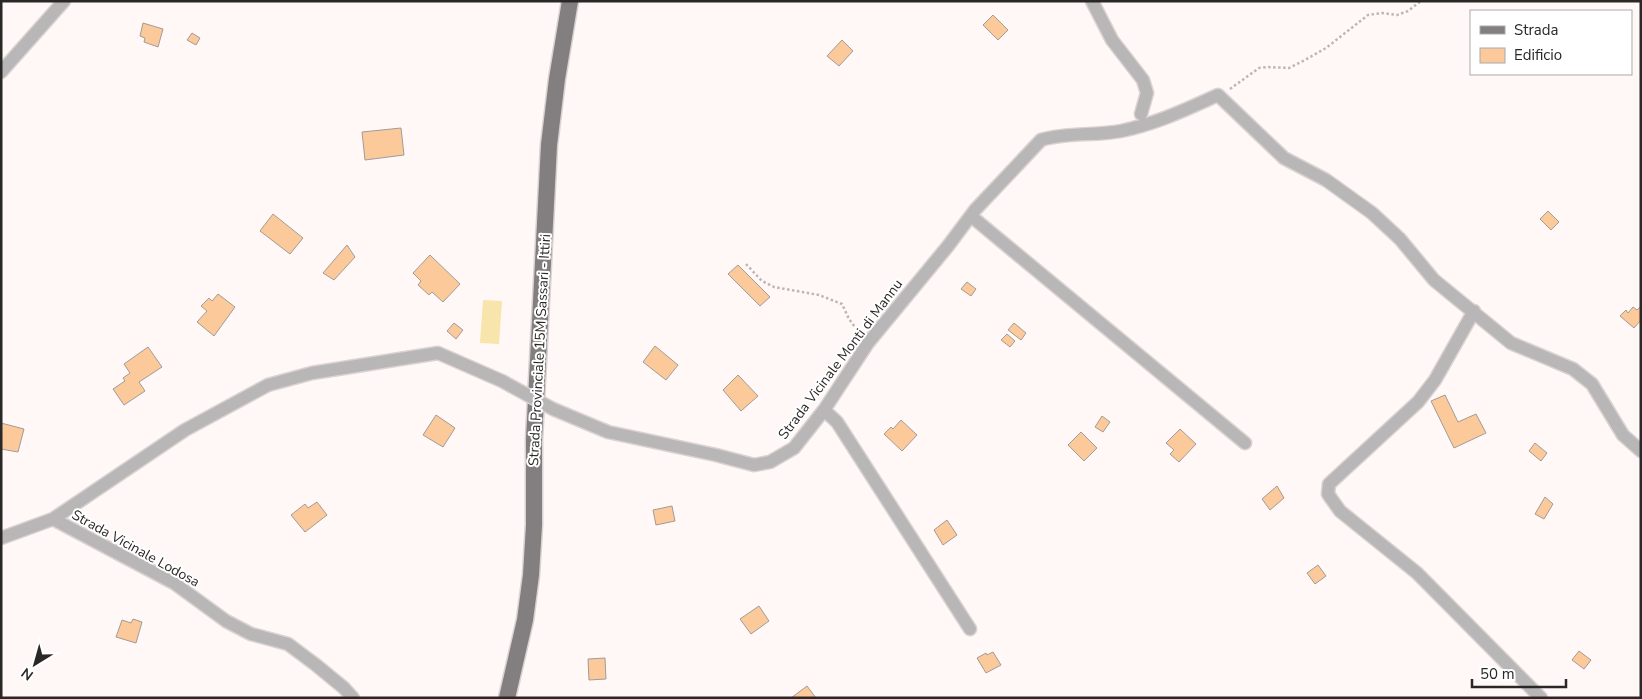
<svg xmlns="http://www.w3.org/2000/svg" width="1642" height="699" font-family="'Nunito Sans',sans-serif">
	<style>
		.green { fill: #f7e5ab }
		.building { fill: #fcc99a; stroke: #a09c98 }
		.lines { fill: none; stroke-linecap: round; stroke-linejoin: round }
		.minor-casing { stroke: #d9d3d2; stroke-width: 15 }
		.major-casing { stroke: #d9d3d2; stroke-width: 19 }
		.path { stroke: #bcb6b5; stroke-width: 2.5; stroke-dasharray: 2.5 2.5; stroke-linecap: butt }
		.minor { stroke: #b9b6b7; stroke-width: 12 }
		.major { stroke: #837e7f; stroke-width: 16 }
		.minor-bridge-casing { stroke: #d9d3d2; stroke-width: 15; stroke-linecap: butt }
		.minor-bridge { stroke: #b9b6b7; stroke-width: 12 }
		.labels { text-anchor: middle; stroke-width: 4; stroke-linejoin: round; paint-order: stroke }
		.street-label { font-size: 14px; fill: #2a2827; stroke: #fff }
	</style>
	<rect width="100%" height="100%" fill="#fff8f7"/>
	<path class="green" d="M483,300L502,301L499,344L480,343Z"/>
	<path class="building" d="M993,15L1008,30L998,40L983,25Z
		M143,23L163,29L158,47L144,42L145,38L140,36Z
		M192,33L200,38L196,45L187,40Z
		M842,40L853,51L839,66L827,56Z
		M401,128L404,155L365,160L362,132Z
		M1548,211L1559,222L1551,230L1540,219Z
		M273,214L303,238L290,254L260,231Z
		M347,245L355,257L334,280L323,273Z
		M430,255L460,284L443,302L432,292L429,295L418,285L421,281L413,273Z
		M738,265L770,297L760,306L728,274Z
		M967,282L976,289L971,296L961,289Z
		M218,294L235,307L214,336L197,322L207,311L201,306L209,298L212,301Z
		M1641,306V320L1634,328L1620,316L1626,310L1628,313L1633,307L1637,310Z
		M454,323L463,330L456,339L447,331Z
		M1014,323L1026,333L1021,340L1008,330Z
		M1007,334L1015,341L1010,347L1001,340Z
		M655,346L678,365L666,380L643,362Z
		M148,347L162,367L139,382L145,391L124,405L113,389L125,381L123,378L130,373L124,364Z
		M738,375L758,396L741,411L723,390Z
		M1445,395L1458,422L1476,414L1486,433L1454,448L1431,401Z
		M436,415L455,428L443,447L423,435Z
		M1102,416L1110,422L1103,432L1095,427Z
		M901,420L917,435L902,451L884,434L891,427L893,429Z
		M1,423L24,429L18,452L1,449Z
		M1180,429L1196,444L1179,462L1170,454L1174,450L1166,443Z
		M1081,432L1097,448L1084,461L1068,445Z
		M1535,443L1547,453L1541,461L1529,451Z
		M1277,486L1284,498L1270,510L1262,499Z
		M1545,497L1553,504L1544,519L1535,514Z
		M317,502L327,515L305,532L291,515L305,504L308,508Z
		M672,506L675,521L656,525L653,510Z
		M947,520L957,535L943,545L934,530Z
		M1318,565L1326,576L1315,584L1307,573Z
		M759,606L769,621L751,634L740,619Z
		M133,619L142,622L136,643L116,637L122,620L131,623Z
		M1579,651L1591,660L1584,669L1572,660Z
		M993,652L1001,665L986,673L977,658L986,653L987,655Z
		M605,658L606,679L589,680L588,659Z
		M807,686L816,698H791Z"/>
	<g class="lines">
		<defs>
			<path id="minor" d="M1092,1L1112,40L1143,80L1147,93L1141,114
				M1,72L64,1
				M971,216L1245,443
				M1474,311L1435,380L1418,402L1329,484L1328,494L1340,511L1417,573L1541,698
				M553,409L608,432L716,455L754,465L770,462L794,448L824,410L868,343L948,246L975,210L1041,140C1067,132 1094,136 1121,131C1156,124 1187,109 1218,95L1284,158L1326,180L1372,213L1400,239L1434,280L1511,343L1573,369L1592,384L1623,435L1641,451
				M824,410L837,422L970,629
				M53,519L174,583L226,621L251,634L288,644L316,665L344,688L353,698
				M1,538L53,519L185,430L268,385L312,373L438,353L502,381"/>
			<path id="major" d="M507,698L525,620L531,575L534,525V439L549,145L557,79L570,1"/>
		</defs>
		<use href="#minor" class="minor-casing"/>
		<use href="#major" class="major-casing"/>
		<path class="path" d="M1230,89L1259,68L1267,67L1289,68L1305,60L1326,48L1368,15L1382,13L1397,15L1408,11L1421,1
			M746,264L762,281L774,287L819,295L842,304L849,319L860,334"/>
		<use href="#minor" class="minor"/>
		<use href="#major" class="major"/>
		<defs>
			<path id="minor-bridge" d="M502,381L553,409"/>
		</defs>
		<use href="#minor-bridge" class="minor-bridge-casing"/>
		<use href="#minor-bridge" class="minor-bridge"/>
	</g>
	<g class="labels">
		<g class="street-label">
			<text transform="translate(539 350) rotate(-87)" y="5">Strada Provinciale 15M Sassari - Ittiri</text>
			<text transform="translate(840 359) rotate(-53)" y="5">Strada Vicinale Monti di Mannu</text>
			<text transform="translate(136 548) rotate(29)" y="5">Strada Vicinale Lodosa</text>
		</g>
	</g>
	<rect width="1642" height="699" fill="none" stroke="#2a2827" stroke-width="5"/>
	<rect x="1470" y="10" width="162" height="65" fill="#ffffff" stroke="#aaa9a9"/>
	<rect x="1480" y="26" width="25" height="8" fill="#837e7f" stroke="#aaa9a9"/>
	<text x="1514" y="35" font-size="15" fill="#2a2827">Strada</text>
	<rect x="1480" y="48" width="25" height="15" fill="#fcc99a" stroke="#aaa9a9"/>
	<text x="1514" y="60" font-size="15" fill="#2a2827">Edificio</text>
	<g transform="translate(35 664) rotate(217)" stroke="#ffffff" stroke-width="4" paint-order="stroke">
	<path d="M0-4L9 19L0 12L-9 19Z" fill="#2a2827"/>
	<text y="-8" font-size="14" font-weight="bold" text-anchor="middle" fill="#2a2827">N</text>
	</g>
	<path d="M1472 679v8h94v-8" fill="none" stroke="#2a2827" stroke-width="2.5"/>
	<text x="1480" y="679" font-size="15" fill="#2a2827" stroke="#ffffff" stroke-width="4" paint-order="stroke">50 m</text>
</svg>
